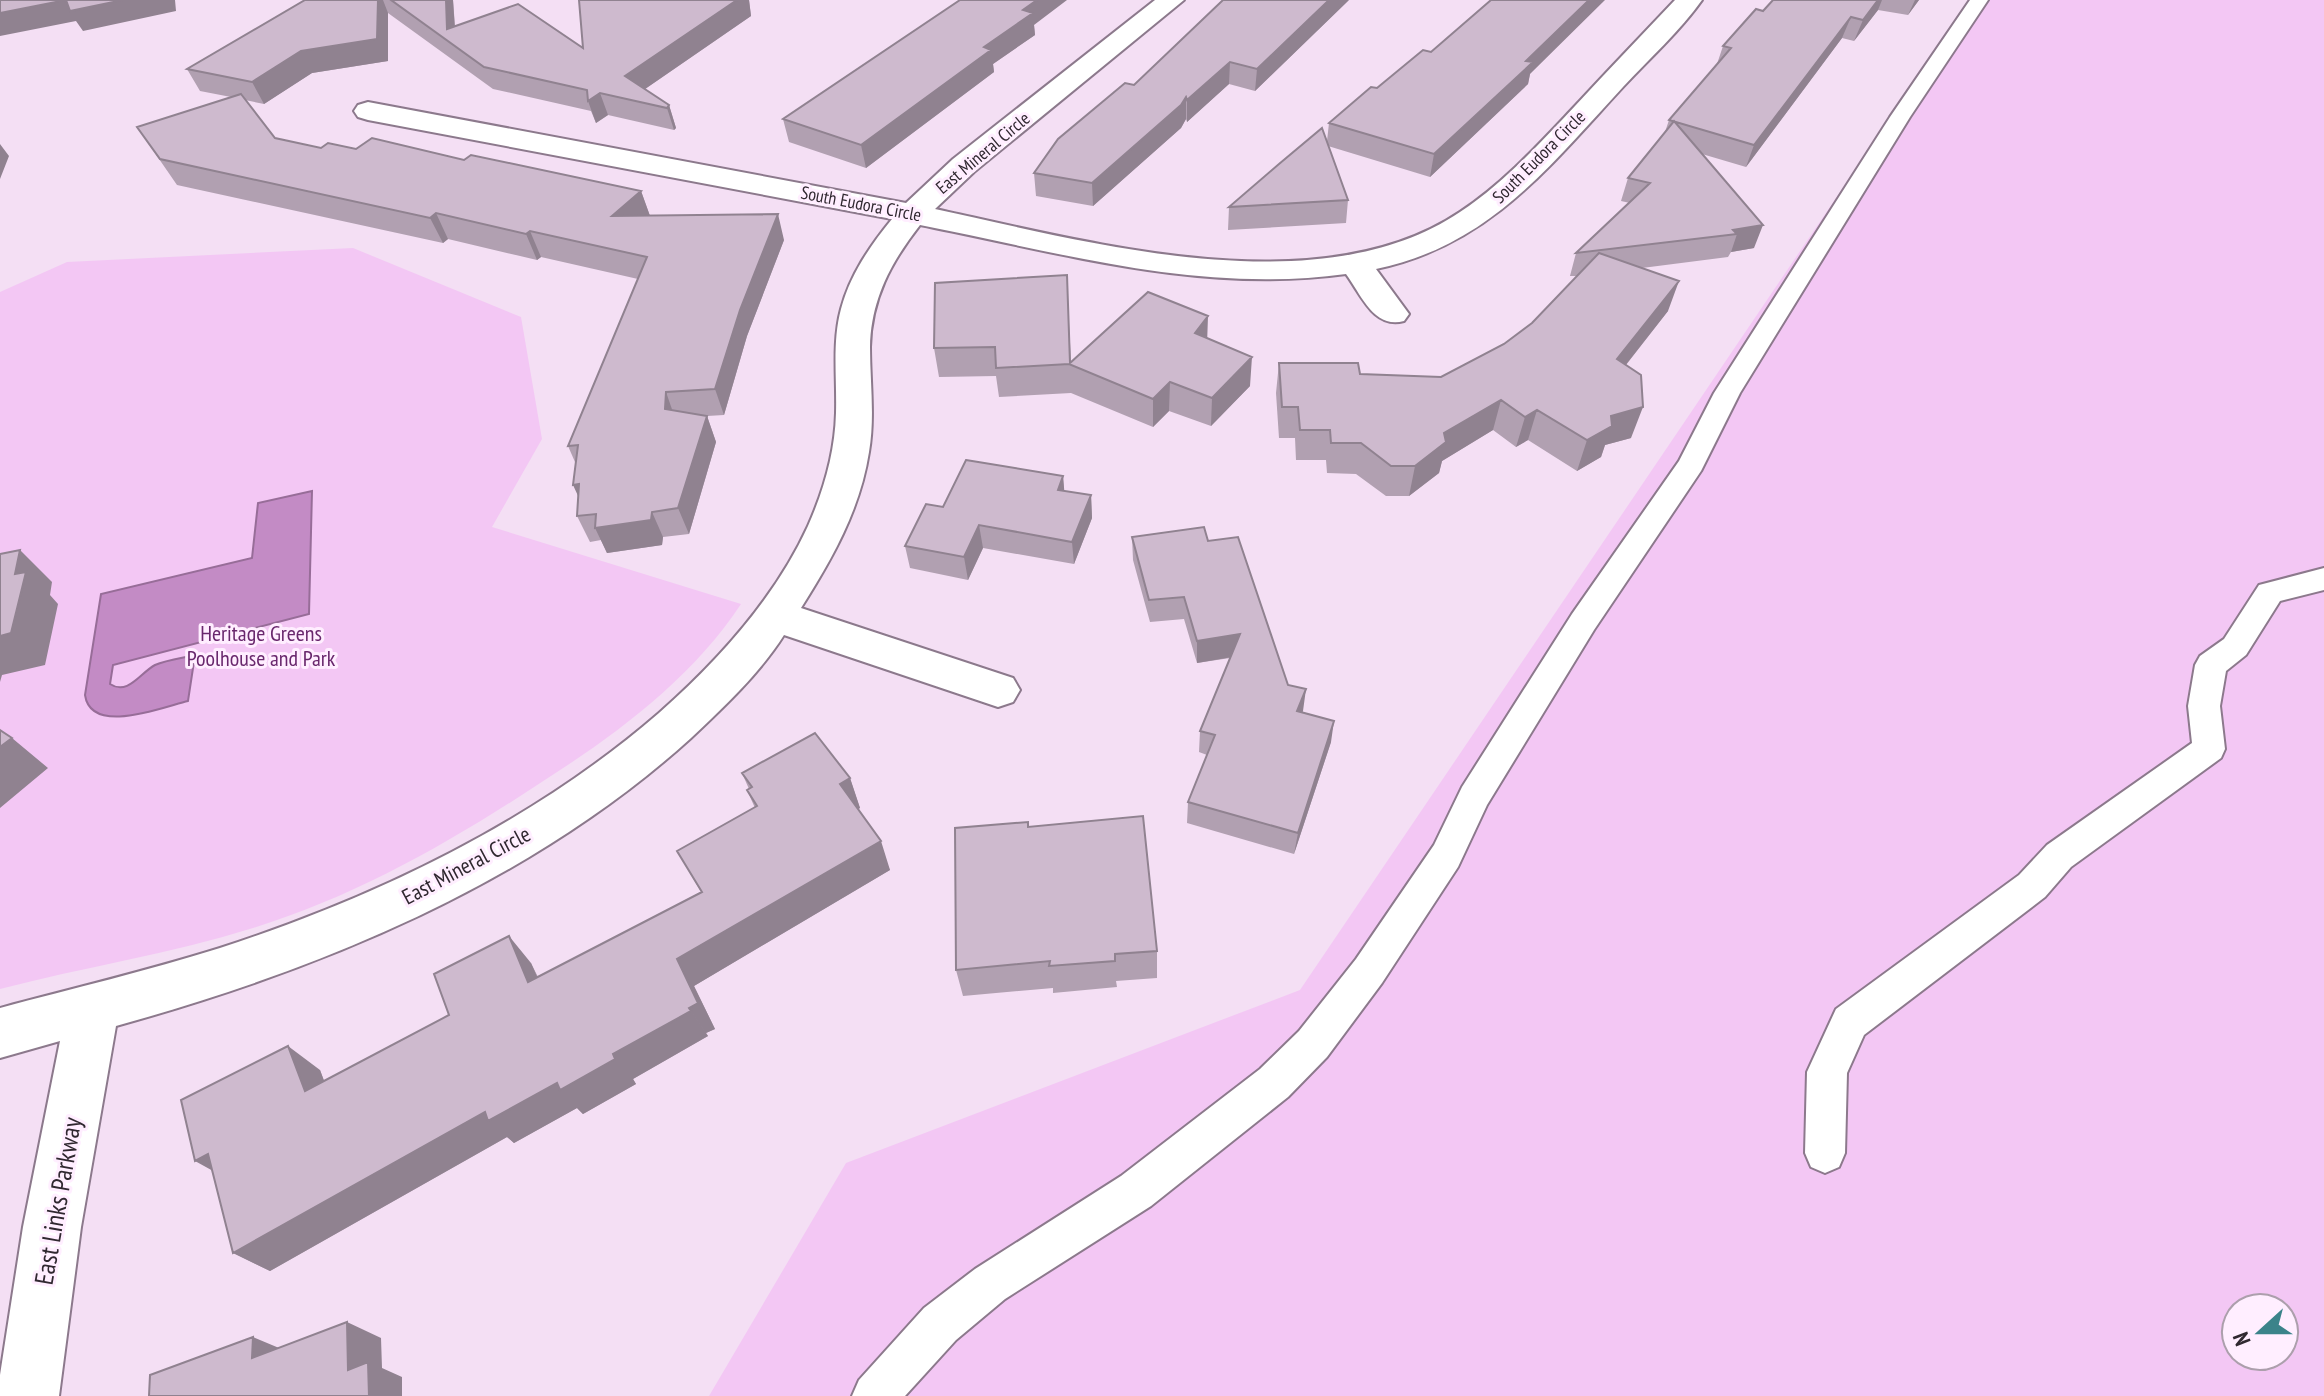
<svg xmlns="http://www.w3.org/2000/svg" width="2324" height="1396" font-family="'PT Sans Narrow',sans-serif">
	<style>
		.green { fill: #f3c7f4; fill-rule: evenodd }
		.water { fill: #c38bc5; stroke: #976d98; stroke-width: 2 }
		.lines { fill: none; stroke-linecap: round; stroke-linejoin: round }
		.lane-casing { stroke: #8c798c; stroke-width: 4 }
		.street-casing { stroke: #8c798c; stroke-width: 4 }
		.lane { fill: #fff; fill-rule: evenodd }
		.street { fill: #fff; fill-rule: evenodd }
		.wall { fill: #b1a0b1 }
		.shaded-wall { fill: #908290 }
		.building { fill: #cebace; stroke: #908290; stroke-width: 2 }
		.labels { text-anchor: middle; stroke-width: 6; stroke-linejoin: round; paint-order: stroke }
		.far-street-label { font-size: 18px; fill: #302830; stroke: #fef }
		.park-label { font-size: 22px; fill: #69276d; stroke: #fef }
		.street-label { font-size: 22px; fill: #302830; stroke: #fef }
		.near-street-label { font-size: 26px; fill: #302830; stroke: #fef }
	</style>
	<rect width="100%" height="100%" fill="#f4dff4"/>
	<path class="green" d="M1970,0H2324V1396H709L846,1163L1300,990ZM2236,1308H2284V1356H2236Z
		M353,248L521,317L542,439L492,527L741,604C695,674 624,729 554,774C459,837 363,894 253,928C170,954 84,967 0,989V292L67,262Z"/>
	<path class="water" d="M312,491L309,614L113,665L110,684C128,696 140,673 155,665C166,660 182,658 195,655L188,701C163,707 91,736 85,695L101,594L252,558L258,503Z"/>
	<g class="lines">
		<defs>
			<path id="lane" d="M1970,0H1988L1910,117L1740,393L1701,471L1594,630L1487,805L1458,867L1382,983L1327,1057L1288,1097L1151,1206L1005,1299L956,1340L905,1396H852L859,1380L924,1308L975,1269L1121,1176L1260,1069L1299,1031L1356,959L1434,845L1462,787L1572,614L1679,461L1714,393L1890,117Z
				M2324,568V590L2280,601L2246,655L2226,671L2220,706L2225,749L2221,758L2071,867L2045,897L1864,1035L1847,1073L1845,1153L1839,1167L1825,1173L1811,1167L1805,1153L1807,1072L1836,1009L2019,875L2047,845L2192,743L2188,706L2195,665L2200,656L2224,639L2259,585Z"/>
			<path id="street" d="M1155,0H1184L974,172L935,209C1089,242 1319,307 1460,212C1504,183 1539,144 1575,106C1608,70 1642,35 1675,0H1702C1680,31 1649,59 1623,87C1549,167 1488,246 1376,269L1409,314L1404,321C1374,329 1362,296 1346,274C1200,294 1062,253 920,225C891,262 871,299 870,347C870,382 875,417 869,452C860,510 832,559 801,608L1013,678L1020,690L1013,702L998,707L784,635C760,673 724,707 691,738C531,883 322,969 116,1026L81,1227L59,1396H0V1375L23,1227L60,1041L0,1058V1008C74,988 147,971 220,948C377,897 533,822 659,713C718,661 775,598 808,526C824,490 835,452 836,413C837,378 832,342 841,309C850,275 870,246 892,219L368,120L358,117L354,111L358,105L368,102L906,203L953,159Z"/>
		</defs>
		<use href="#lane" class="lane-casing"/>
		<use href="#street" class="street-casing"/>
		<use href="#lane" class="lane"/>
		<use href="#street" class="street"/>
	</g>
	<path class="wall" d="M305,0H453L455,26L583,48L579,0H749L751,16L645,89L669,105L676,128L674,130L608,115L596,123L591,111L493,89L388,13V61L312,73L264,104L245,100L275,138L321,148L356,149L464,160L641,191L650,216L784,240L747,336L724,415L707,416L716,442L689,534L663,537L662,545L607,553L601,540L590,542L577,516L578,497L575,462L568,446L638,279L541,257L537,260L448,239L443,243L177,185L137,127L231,97L200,91L187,69Z
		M1349,0L1255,91L1229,84L1187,122L1186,119L1181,128L1093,206L1036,196L1034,173L1134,85Z
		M1773,0H1919L1908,15L1878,10L1854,41L1842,38L1746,167L1702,154L1754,248L1731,252L1728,257L1642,268L1668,311L1626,365L1631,438L1605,445L1601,457L1577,471L1528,440L1516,447L1493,430L1442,461L1439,473L1409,496H1386L1356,474L1327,473L1326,460H1296L1295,438H1279L1276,393L1279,363L1360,374L1441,377L1504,344L1532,323L1577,276H1570L1576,253L1630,203L1621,201L1628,178L1665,132L1669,120L1717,64L1723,46L1763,11Z
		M1034,25L1035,35L993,64L994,72L866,168L789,142L783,119Z
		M1431,52L1530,74L1528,84L1430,177L1328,146L1348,200L1346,223L1228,230L1229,207L1327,141L1329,123Z
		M1068,304L1071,362L1207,338L1250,386L1211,426L1169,411L1153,427L1071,393L999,397L996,376L939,377L934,348Z
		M1063,476L1064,491L1091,495L1092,518L1074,564L983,548L968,580L910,568L905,546L943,507Z
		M1132,537L1208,541L1302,712L1331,742L1294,854L1187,823L1188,802L1207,755L1199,752L1200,731L1230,658L1197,663L1184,619L1150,622L1133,560Z
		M742,773L850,778L860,808L858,809L890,870L694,986L715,1029L706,1033L708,1036L633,1079L636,1084L583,1114L577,1108L514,1143L507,1137L270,1271L233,1253L320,1070L324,1081L449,1015L531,963L538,977L701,892L677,851L755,808L747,790L749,789Z
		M1028,826L1157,951V978L1116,981L1117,987L1053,993V988L963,996L956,970Z"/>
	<path class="shaded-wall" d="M66,0H175L176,11L83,31L76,21L0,36V13Z
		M378,0H383L388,13V61L312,73L264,104L252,82Z
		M446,0H453L456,47L447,29Z
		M737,0H749L751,16L632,98L625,76Z
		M1037,0H1067L1034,25L1035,35L993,64L994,72L866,168L861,145L984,47L1023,10Z
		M1329,0H1349L1255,91L1257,69Z
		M1589,0H1605L1530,74L1528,84L1430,177L1434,154L1526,61Z
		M1878,0H1882L1878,10L1854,41L1863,20Z
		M1915,0H1919L1908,15Z
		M1851,17L1842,38L1746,167L1754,145Z
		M1230,62L1229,84L1187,122V100Z
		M600,93L608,115L596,123L588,101Z
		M1186,97V119L1181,128L1093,206L1092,183Z
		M669,105L676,128L674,130L667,108Z
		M0,144L9,156L0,179Z
		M641,191L650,216H612Z
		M436,213L448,239L443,243L430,218Z
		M778,214L784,240L747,336L724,415L715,389L740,310Z
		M1763,225L1754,248L1731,252L1737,234L1733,230Z
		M530,231L541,257L537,260L526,234Z
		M1679,281L1668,311L1606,390L1617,359Z
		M1208,316L1207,345L1195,333Z
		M1252,357L1250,386L1211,426L1212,398Z
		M1170,382L1169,411L1153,427V399Z
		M666,392L675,418L665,409Z
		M1501,400L1493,430L1442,461L1439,473L1409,496L1415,466L1444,433Z
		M1643,407L1631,438L1605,445L1601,457L1577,471L1587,440L1611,416Z
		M1537,410L1528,440L1516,447L1525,417Z
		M707,416L716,442L689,534L678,508Z
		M1063,476L1065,499L1058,490Z
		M579,484L585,511L573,485Z
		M1091,495L1092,518L1074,564L1072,542Z
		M652,512L663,537L662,545L607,553L595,528Z
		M979,525L983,548L968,580L964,557Z
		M20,550L52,582L50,595L58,604L45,665L2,675L0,682V636Z
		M1240,634L1238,656L1197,663V641Z
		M1306,689L1303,711L1294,732L1297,711Z
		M1334,721L1331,742L1294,854L1298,833Z
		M12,738L48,768L0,808V747Z
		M850,778L860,808L850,814L840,784Z
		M881,841L890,870L694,986L715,1029L706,1033L689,1008L677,959Z
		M509,936L531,963L551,1008L528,982Z
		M691,1011L708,1036L633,1079L636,1084L583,1114L577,1108L514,1143L507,1137L270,1271L233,1253L485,1112L557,1083L613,1054Z
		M288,1046L320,1070L337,1115L305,1091Z
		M208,1154L233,1182L195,1161Z
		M347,1322L381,1338L382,1368L402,1377V1396H369L348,1370Z
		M253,1337L291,1353L252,1358Z"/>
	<path class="building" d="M0,0H123L70,11L66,0L0,13Z
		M305,0H378L377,39L301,51L252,82L187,69Z
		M391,0H446L447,29L518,4L583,48L579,0H737L625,76L669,105L667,108L600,93L588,101L587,90L484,67Z
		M960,0H1037L1023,10L1033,13L984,47L991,50L861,145L783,119Z
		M1223,0H1329L1257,69L1230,62L1187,100L1186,97L1181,105L1092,183L1034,173L1058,139L1125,83L1134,85Z
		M1491,0H1589L1526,61L1533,62L1434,154L1329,123L1371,87L1377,88L1423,50L1431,52Z
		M1773,0H1878L1863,20L1851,17L1754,145L1669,120L1731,48L1723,46L1756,9L1763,11Z
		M241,94L275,138L321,148L328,143L356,149L372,138L464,160L471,155L641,191L612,216L778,214L740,310L715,389L666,392L665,409L707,416L678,508L652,512L651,520L595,528L596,514L577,516L579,484L573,485L578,445L568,446L647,257L530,231L526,234L436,213L430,218L160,159L137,127Z
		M1674,121L1763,225L1733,230L1737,234L1576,253L1650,183L1628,178Z
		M1322,128L1348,200L1229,207L1279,164Z
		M1599,253L1679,281L1617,359L1641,375L1643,407L1611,416L1612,426L1587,440L1537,410L1525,417L1501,400L1444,433L1446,442L1415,466H1391L1361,443H1331L1330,430H1300L1298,407H1282L1279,363H1358L1360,374L1441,377L1504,344L1532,323Z
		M1067,275L1070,363L1148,292L1208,316L1195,333L1252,357L1212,398L1170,382L1153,399L1069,364L996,368L995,347L934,348L935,283Z
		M966,460L1063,476L1058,490L1091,495L1072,542L979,525L964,557L905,546L926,504L943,507Z
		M1204,527L1208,541L1238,537L1288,685L1306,689L1297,711L1334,721L1298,833L1188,802L1215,735L1200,731L1240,634L1197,641L1184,597L1149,600L1132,537Z
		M20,550L15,574L26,572L11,633L0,636V554Z
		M0,730L12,738L0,747Z
		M815,733L850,778L840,784L881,841L677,959L698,1003L689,1008L691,1011L613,1054L615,1059L560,1090L557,1083L488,1121L485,1112L233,1253L208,1154L195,1161L181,1100L288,1046L305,1091L449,1015L434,974L509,936L528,982L702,892L677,851L757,806L747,790L752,787L742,773Z
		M1143,816L1157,951L1115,954V961L1049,966L1050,961L956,970L955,828L1028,822V827Z
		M347,1322L348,1370L368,1362L369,1396H149L150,1375L253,1337L252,1358Z"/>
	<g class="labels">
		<g class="far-street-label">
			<text transform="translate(983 153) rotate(-40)" y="6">East Mineral Circle</text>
			<text transform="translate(1539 157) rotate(-45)" y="6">South Eudora Circle</text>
			<text transform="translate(861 204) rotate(11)" y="6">South Eudora Circle</text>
		</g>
		<g class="park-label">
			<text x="261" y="641">Heritage Greens<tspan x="261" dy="25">Poolhouse and Park</tspan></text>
		</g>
		<g class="street-label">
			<text transform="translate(466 865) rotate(-28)" y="8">East Mineral Circle</text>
		</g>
		<g class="near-street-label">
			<text transform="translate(58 1201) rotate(-80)" y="9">East Links Parkway</text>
		</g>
	</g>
	<g transform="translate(2260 1332) rotate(249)"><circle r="38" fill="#ffeeff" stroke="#ac9fac" stroke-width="2"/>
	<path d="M0-6L14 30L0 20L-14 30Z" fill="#3b838a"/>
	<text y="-12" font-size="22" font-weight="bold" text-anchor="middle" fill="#302830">N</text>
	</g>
</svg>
